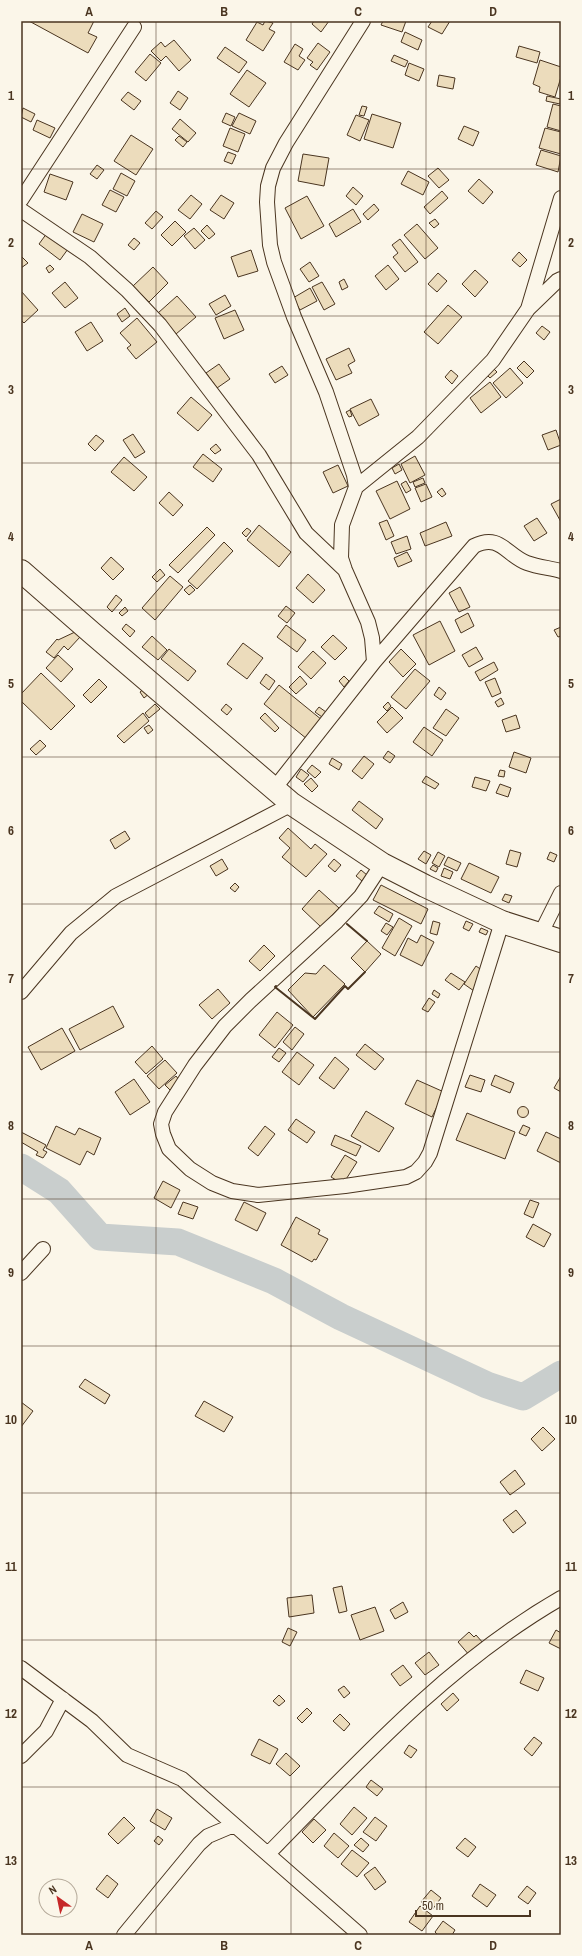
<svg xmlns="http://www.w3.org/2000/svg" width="582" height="1956" font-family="'Archivo Narrow',sans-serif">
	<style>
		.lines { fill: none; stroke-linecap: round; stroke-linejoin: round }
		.river { stroke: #c9cecd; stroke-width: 27 }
		.building { fill: #ecdcbc; stroke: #4a3520 }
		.minor-casing { stroke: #4a3520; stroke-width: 16 }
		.trunk-casing { stroke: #4a3520; stroke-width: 24 }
		.minor { stroke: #fbf6e9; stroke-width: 14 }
		.trunk { stroke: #fbf6e9; stroke-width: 22 }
		.wall { stroke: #4a3520; stroke-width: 2 }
		.grid { fill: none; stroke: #4a3520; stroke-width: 1; stroke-opacity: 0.55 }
		.neatline { fill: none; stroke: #4a3520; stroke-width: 1.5 }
		.grid-label { font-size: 13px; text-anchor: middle; font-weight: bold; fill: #4a3520 }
	</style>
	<rect width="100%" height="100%" fill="#fbf6e9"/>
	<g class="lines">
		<path class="river" d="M21,1167L59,1191L100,1237L178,1242L274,1281L341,1317L487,1385L523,1397L561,1374"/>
	</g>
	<path class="building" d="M29,21H94L88,33L97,37L88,53Z
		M265,21L273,23L269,29L275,32L263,51L246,40L257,22L263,25Z
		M314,21H329L321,32L312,24Z
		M383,21H406L402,32L381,25Z
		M432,21H450L442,34L428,27Z
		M405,32L422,40L418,50L401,42Z
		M174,40L191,60L179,71L166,56L161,61L151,51L161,42L165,47Z
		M318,43L330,52L317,70L310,65L313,62L307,58Z
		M295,44L303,49L299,56L305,60L298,70L284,62Z
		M519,46L540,52L537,63L516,57Z
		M225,47L247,62L239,73L217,58Z
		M150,54L161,63L146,81L135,72Z
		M394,55L408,61L405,67L391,61Z
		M540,60L561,67V77L555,97L539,92L540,87L533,84Z
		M409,63L424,69L419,81L405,75Z
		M247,70L266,83L249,107L230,94Z
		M439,75L455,78L453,89L437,86Z
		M178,91L188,98L180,110L170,103Z
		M128,92L141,101L134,110L121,100Z
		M547,96L561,99L560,104L546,101Z
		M553,104L561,106V131L547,127Z
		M362,106L367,107L364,116L359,115Z
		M23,108L35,114L31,122L21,117Z
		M226,113L235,117L231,126L222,122Z
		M239,113L256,121L250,134L232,126Z
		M372,114L401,123L393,148L364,139Z
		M356,115L369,120L360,141L347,135Z
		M180,119L196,133L188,142L172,129Z
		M37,120L55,128L50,138L33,130Z
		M464,126L479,132L473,146L458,139Z
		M230,128L245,134L238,152L223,146Z
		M545,128L561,132V154L539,148Z
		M131,135L153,149L136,175L114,161Z
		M179,136L187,142L183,147L175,140Z
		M541,150L561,156L558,172L536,165Z
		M228,152L236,155L232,164L224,161Z
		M303,154L329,158L324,186L298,181Z
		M97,165L104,170L97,179L90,174Z
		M438,168L449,180L439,188L428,176Z
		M408,171L429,182L423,195L401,184Z
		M121,173L135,181L127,196L113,189Z
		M50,174L73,182L66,200L44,192Z
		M479,179L493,192L483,204L468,191Z
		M353,187L363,196L356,205L346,196Z
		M110,190L124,197L116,212L102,205Z
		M442,191L448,198L430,214L424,207Z
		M191,195L202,204L190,219L178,210Z
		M221,195L234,203L224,219L210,210Z
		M307,196L324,226L301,239L285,208Z
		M374,204L379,210L368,220L363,214Z
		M353,209L361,222L336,237L329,224Z
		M156,211L163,217L152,229L145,223Z
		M82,214L103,224L94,242L73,232Z
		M435,219L439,224L434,228L429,223Z
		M175,221L186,232L172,246L161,235Z
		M417,224L438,248L425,259L404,235Z
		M207,225L215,234L209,239L201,231Z
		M194,228L205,240L195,249L184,236Z
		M47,233L68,249L60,260L39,244Z
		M134,238L140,243L134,250L128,245Z
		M400,239L418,262L405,272L393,257L398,253L392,245Z
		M251,250L258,271L238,277L231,257Z
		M519,252L527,260L520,267L512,260Z
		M21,256L28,263L21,268Z
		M310,262L319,276L309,282L300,269Z
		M50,265L54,269L49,273L46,268Z
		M388,265L399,279L386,290L375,276Z
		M153,267L168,283L149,302L133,286Z
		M475,270L488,282L475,297L462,284Z
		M438,273L447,281L437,292L428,284Z
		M344,279L348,287L342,290L339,282Z
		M65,282L78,298L65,308L52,293Z
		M322,282L335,304L324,310L312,287Z
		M310,288L317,301L300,310L293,298Z
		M21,291L38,310L24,323L21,320Z
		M225,295L231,306L216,315L209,304Z
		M177,296L196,317L176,334L158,313Z
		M448,305L462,317L438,344L424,332Z
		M125,308L130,316L122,322L117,314Z
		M235,310L244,330L224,339L215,318Z
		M137,318L157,342L136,359L127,348L131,345L120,333Z
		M91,322L103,341L87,351L75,332Z
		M542,326L550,332L544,340L536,333Z
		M349,348L355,361L348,365L352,373L336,380L326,359Z
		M524,361L534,371L527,378L517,368Z
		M219,364L230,379L217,388L206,373Z
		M282,366L288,375L275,383L269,374Z
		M493,368L497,372L490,378L486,374Z
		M510,368L523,383L506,398L493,383Z
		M451,370L458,376L452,384L445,377Z
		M490,382L501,397L481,413L470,398Z
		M191,397L212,415L198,431L177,413Z
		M371,399L379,415L359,426L350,409Z
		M350,410L352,416L349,417L346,412Z
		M556,430L561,445L548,450L542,435Z
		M133,434L145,452L135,458L123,440Z
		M96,435L104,441L95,451L88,444Z
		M216,444L221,450L215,454L210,449Z
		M203,454L222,469L213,482L193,467Z
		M415,456L425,475L410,483L401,464Z
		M124,457L147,477L134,491L111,472Z
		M399,464L402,470L395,474L392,468Z
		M338,465L348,486L333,493L323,472Z
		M423,478L425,483L415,487L413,482Z
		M397,481L410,509L390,519L376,491Z
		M406,481L411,490L406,493L401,484Z
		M426,484L432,497L421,502L415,488Z
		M442,488L446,494L442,497L437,492Z
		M169,492L183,505L173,516L159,503Z
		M561,499V522L551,504Z
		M537,518L547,533L534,541L524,526Z
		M387,520L394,536L386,540L379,523Z
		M446,522L452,536L425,546L420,533Z
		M259,525L291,552L279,567L247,540Z
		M207,527L215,535L178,573L169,565Z
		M247,528L251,531L246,537L242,533Z
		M407,536L411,549L396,554L391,542Z
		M224,542L233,551L197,589L188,581Z
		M407,552L412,561L398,567L394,558Z
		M111,557L124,569L113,580L101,568Z
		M160,569L165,575L157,582L152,577Z
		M308,574L325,590L313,603L296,588Z
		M170,576L183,587L155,620L142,608Z
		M190,585L195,590L189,595L184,590Z
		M460,587L470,607L459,612L449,593Z
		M116,595L122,600L112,612L107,607Z
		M286,606L295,613L287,623L278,616Z
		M125,607L128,611L122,616L119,613Z
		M468,613L474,626L461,633L455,620Z
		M440,621L455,651L429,665L413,635Z
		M126,624L135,631L130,637L122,629Z
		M286,625L306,640L297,652L277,637Z
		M561,627V636L558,637L554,630Z
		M75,632L80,637L68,650L64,646L54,658L46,652L57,639L58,640Z
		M333,635L347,648L335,660L321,647Z
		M152,636L167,650L158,660L142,647Z
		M243,643L263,658L247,679L227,664Z
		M476,647L483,659L469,667L462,655Z
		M169,649L196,671L188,681L161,659Z
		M401,649L416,664L403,677L389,662Z
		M313,651L326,663L311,679L298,667Z
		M58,655L73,669L61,682L46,668Z
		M494,662L498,670L480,681L475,672Z
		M415,669L430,681L406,709L391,697Z
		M41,673L75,706L51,730L21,701V694Z
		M266,674L275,681L269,690L260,683Z
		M300,676L307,684L296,694L289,687Z
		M344,676L349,681L344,687L339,681Z
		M495,678L501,693L492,697L485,682Z
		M99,679L107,687L91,703L83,695Z
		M279,685L322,720L307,739L264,704Z
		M439,687L446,693L441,700L434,695Z
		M145,688L150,693L144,698L140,692Z
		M501,698L504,704L498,707L495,702Z
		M388,702L391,706L387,711L383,707Z
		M155,704L160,709L149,718L145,713Z
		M226,704L232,709L227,715L221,710Z
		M319,707L326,712L322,717L315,712Z
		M392,707L403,718L387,733L377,722Z
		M446,709L459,718L446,736L433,728Z
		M143,713L149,721L124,743L117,736Z
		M265,713L279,728L275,732L260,718Z
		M516,715L520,728L506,732L502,720Z
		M149,725L153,730L148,734L144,728Z
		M424,727L443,740L432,756L413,742Z
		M40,740L46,746L36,755L30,749Z
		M388,751L395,756L390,763L383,758Z
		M514,752L531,758L526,773L509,767Z
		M364,756L374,764L362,779L352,771Z
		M332,758L342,764L339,770L329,764Z
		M312,765L321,772L315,778L307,771Z
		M301,769L309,775L303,782L296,777Z
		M500,770L505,771L504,777L498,776Z
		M426,776L439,784L435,789L422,782Z
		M475,777L490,781L486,791L472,787Z
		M311,778L318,786L312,792L304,784Z
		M500,784L511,788L508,797L496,793Z
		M359,801L383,819L376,829L352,810Z
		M288,828L311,849L315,844L327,854L306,877L282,857L290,848L279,838Z
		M125,831L130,839L115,849L110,840Z
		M510,850L521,853L517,867L506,864Z
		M424,851L431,855L426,864L418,859Z
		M438,852L445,856L439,867L432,863Z
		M550,852L557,855L554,862L547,859Z
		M448,857L461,863L457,871L444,865Z
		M222,859L228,869L216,876L210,866Z
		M334,859L341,865L335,872L328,866Z
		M469,863L499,877L491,893L461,879Z
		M433,865L438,868L436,872L430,869Z
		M444,868L453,872L450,879L441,876Z
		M361,870L367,875L362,881L356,876Z
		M235,883L239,887L235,892L230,888Z
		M381,885L428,909L421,924L373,900Z
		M319,890L339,908L321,927L302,909Z
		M505,894L512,896L509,903L502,900Z
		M379,906L393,914L389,922L374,913Z
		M399,918L412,926L395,956L382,948Z
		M433,921L440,923L437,935L430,933Z
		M466,921L473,924L469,931L463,928Z
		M386,923L393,927L387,935L381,931Z
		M481,928L488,931L486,935L479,932Z
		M421,935L434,942L422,966L400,955L408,938L417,943Z
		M367,941L381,954L365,972L351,958Z
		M264,945L275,956L260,971L249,961Z
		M324,965L345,984L313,1017L288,990L305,973L316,974Z
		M476,966L486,973L474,991L464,984Z
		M451,973L465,982L459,990L445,980Z
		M218,989L230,1003L212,1019L199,1005Z
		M434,990L440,994L438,998L432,994Z
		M429,998L435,1002L428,1012L422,1009Z
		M113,1006L124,1027L80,1050L69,1029Z
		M277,1012L293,1025L275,1048L259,1035Z
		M295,1027L304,1034L292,1050L283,1042Z
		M62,1028L75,1051L41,1070L28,1047Z
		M365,1044L384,1059L375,1070L356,1055Z
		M152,1046L163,1059L146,1074L135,1062Z
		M279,1048L286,1053L279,1062L272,1057Z
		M297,1052L314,1065L299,1085L282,1072Z
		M335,1057L349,1069L334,1089L319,1078Z
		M165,1060L177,1073L159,1089L147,1076Z
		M470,1075L485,1080L481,1092L465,1087Z
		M495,1075L514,1083L510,1093L491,1085Z
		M176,1076L180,1081L170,1090L165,1085Z
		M561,1076V1092L554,1088Z
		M134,1079L150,1102L130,1115L115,1092Z
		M417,1080L444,1092L432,1117L405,1104Z
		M517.5 1112a5.5 5.5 0 1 1 11 0a5.5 5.5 0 1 1-11 0Z
		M366,1111L394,1128L379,1152L351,1136Z
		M467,1113L515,1132L505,1159L456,1140Z
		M296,1119L315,1132L307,1143L288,1130Z
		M523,1125L530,1128L526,1136L519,1133Z
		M56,1126L75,1135L79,1128L101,1138L94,1155L87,1151L80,1165L46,1148Z
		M265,1126L275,1134L258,1156L248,1148Z
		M21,1132L46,1145L43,1150L47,1152L43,1158L36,1155L38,1152L21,1142Z
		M546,1132L561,1139V1163L537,1151Z
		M335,1135L361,1146L356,1156L331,1145Z
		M345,1155L357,1162L343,1184L331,1177Z
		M163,1181L180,1190L171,1208L154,1198Z
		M530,1200L539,1203L533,1218L524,1214Z
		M183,1202L198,1207L193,1219L178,1214Z
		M244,1202L266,1213L257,1231L235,1220Z
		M296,1217L320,1230L318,1234L328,1239L316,1260L314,1259L312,1262L281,1245Z
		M533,1224L551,1234L544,1247L526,1237Z
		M85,1379L110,1395L105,1404L79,1387Z
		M204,1401L233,1417L224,1432L195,1416Z
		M21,1402L33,1411L21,1427Z
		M543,1427L555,1439L542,1451L531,1439Z
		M515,1470L525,1484L510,1495L500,1482Z
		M516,1510L526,1523L513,1533L503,1520Z
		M342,1586L347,1611L339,1613L333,1588Z
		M312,1595L314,1613L289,1617L287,1598Z
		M403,1602L408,1612L395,1619L390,1610Z
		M375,1607L384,1631L360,1640L351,1615Z
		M288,1628L297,1632L290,1646L282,1642Z
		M556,1630L561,1633V1649L549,1643Z
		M469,1632L474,1637L476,1635L484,1644L470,1656L458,1642Z
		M429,1652L439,1665L425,1675L415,1663Z
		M403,1665L412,1677L400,1686L391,1674Z
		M526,1670L544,1678L538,1691L520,1683Z
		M344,1686L350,1693L344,1698L338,1690Z
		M453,1693L459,1700L447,1711L441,1704Z
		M279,1695L285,1701L279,1706L273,1701Z
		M307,1708L312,1713L302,1723L297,1718Z
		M340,1714L350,1724L344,1731L333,1721Z
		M534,1737L542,1743L532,1756L524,1749Z
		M259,1739L278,1749L270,1764L251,1755Z
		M409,1745L417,1750L411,1758L404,1753Z
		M286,1753L300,1766L290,1776L276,1764Z
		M371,1780L383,1789L377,1796L366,1787Z
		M354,1807L367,1818L352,1835L340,1824Z
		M157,1809L172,1818L165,1830L150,1821Z
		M124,1817L135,1828L118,1844L108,1834Z
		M375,1817L387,1826L376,1841L363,1832Z
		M314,1819L326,1830L313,1843L302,1832Z
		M334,1833L349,1846L338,1858L324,1846Z
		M158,1836L163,1840L159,1845L154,1841Z
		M361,1838L369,1845L363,1852L354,1845Z
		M465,1838L476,1847L468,1857L456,1848Z
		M352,1850L369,1863L357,1877L341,1864Z
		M375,1867L386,1882L375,1890L364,1875Z
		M107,1875L118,1884L108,1898L96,1889Z
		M480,1884L496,1895L487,1907L472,1896Z
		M527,1886L536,1893L528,1904L518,1897Z
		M431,1890L441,1898L432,1910L421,1902Z
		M420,1906L433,1916L422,1931L409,1922Z
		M443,1921L455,1930L452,1935H438L435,1932Z"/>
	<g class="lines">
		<defs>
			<path id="minor" d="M21,200L134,27
				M21,210L90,257L127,290L160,325L259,455L306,533L345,570
				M528,309L557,281L561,279
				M356,487L418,437L493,360L528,309L561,198
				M374,662L474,546C500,533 506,555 527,563C538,567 550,568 561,571
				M274,789L374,662L372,638L368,622L345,570L341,558L342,525L356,487L354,475L326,392L294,317L274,262L270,245L267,202L268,186L273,168L286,143L363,21
				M382,864L361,896L337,921L251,1000L225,1026L195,1065L165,1112L161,1124L163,1134L169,1149L190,1169L212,1183L232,1191L258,1195L345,1186L406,1177L416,1172L425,1162L430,1153L502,922
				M540,935L561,893
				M21,992L71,933L116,896L292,804
				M21,1273L43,1249
				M21,1668L92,1721L127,1755L182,1779L360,1935
				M21,1756L46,1731L63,1699
				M268,1854C358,1762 448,1663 561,1598
				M124,1935L199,1844L208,1836L234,1825"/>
			<path id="trunk" d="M21,571L92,633L292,804L382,864L425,886L502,922L561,941"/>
		</defs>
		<use href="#minor" class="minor-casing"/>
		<use href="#trunk" class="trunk-casing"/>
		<use href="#minor" class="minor"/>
		<use href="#trunk" class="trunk"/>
		<path class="wall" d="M347,924L367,941
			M276,986L275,987L315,1019L345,986L348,989L365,972"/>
	</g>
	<path class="grid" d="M156,21V1935M291,21V1935M426,21V1935M21,169H561M21,316H561M21,463H561M21,610H561M21,757H561M21,904H561M21,1052H561M21,1199H561M21,1346H561M21,1493H561M21,1640H561M21,1787H561"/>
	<rect width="582" height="1956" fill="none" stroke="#fbf6e9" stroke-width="44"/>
	<g transform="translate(58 1898) rotate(327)"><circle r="19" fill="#fbf6e9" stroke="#b4a999"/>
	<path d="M0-3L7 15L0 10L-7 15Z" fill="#c62828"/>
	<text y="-6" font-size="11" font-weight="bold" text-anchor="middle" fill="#4a3520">N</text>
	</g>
	<path d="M416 1910v6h114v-6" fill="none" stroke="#4a3520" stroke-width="2"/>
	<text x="422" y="1910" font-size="12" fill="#4a3520" stroke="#fbf6e9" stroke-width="3" paint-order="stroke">50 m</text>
	<rect x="22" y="22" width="538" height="1912" class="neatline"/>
	<g class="grid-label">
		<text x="89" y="16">A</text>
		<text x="224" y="16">B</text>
		<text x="358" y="16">C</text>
		<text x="493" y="16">D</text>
		<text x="11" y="100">1</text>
		<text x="571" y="100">1</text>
		<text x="11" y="247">2</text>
		<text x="571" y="247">2</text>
		<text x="11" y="394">3</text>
		<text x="571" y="394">3</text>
		<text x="11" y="541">4</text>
		<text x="571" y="541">4</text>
		<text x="11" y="688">5</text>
		<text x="571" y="688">5</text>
		<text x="11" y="835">6</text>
		<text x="571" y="835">6</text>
		<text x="11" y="983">7</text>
		<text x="571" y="983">7</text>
		<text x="11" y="1130">8</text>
		<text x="571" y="1130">8</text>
		<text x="11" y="1277">9</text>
		<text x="571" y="1277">9</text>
		<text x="11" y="1424">10</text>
		<text x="571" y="1424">10</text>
		<text x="11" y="1571">11</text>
		<text x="571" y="1571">11</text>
		<text x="11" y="1718">12</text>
		<text x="571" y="1718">12</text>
		<text x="11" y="1865">13</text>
		<text x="571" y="1865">13</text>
		<text x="89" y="1950">A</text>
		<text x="224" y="1950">B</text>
		<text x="358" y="1950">C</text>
		<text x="493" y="1950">D</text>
	</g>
</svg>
